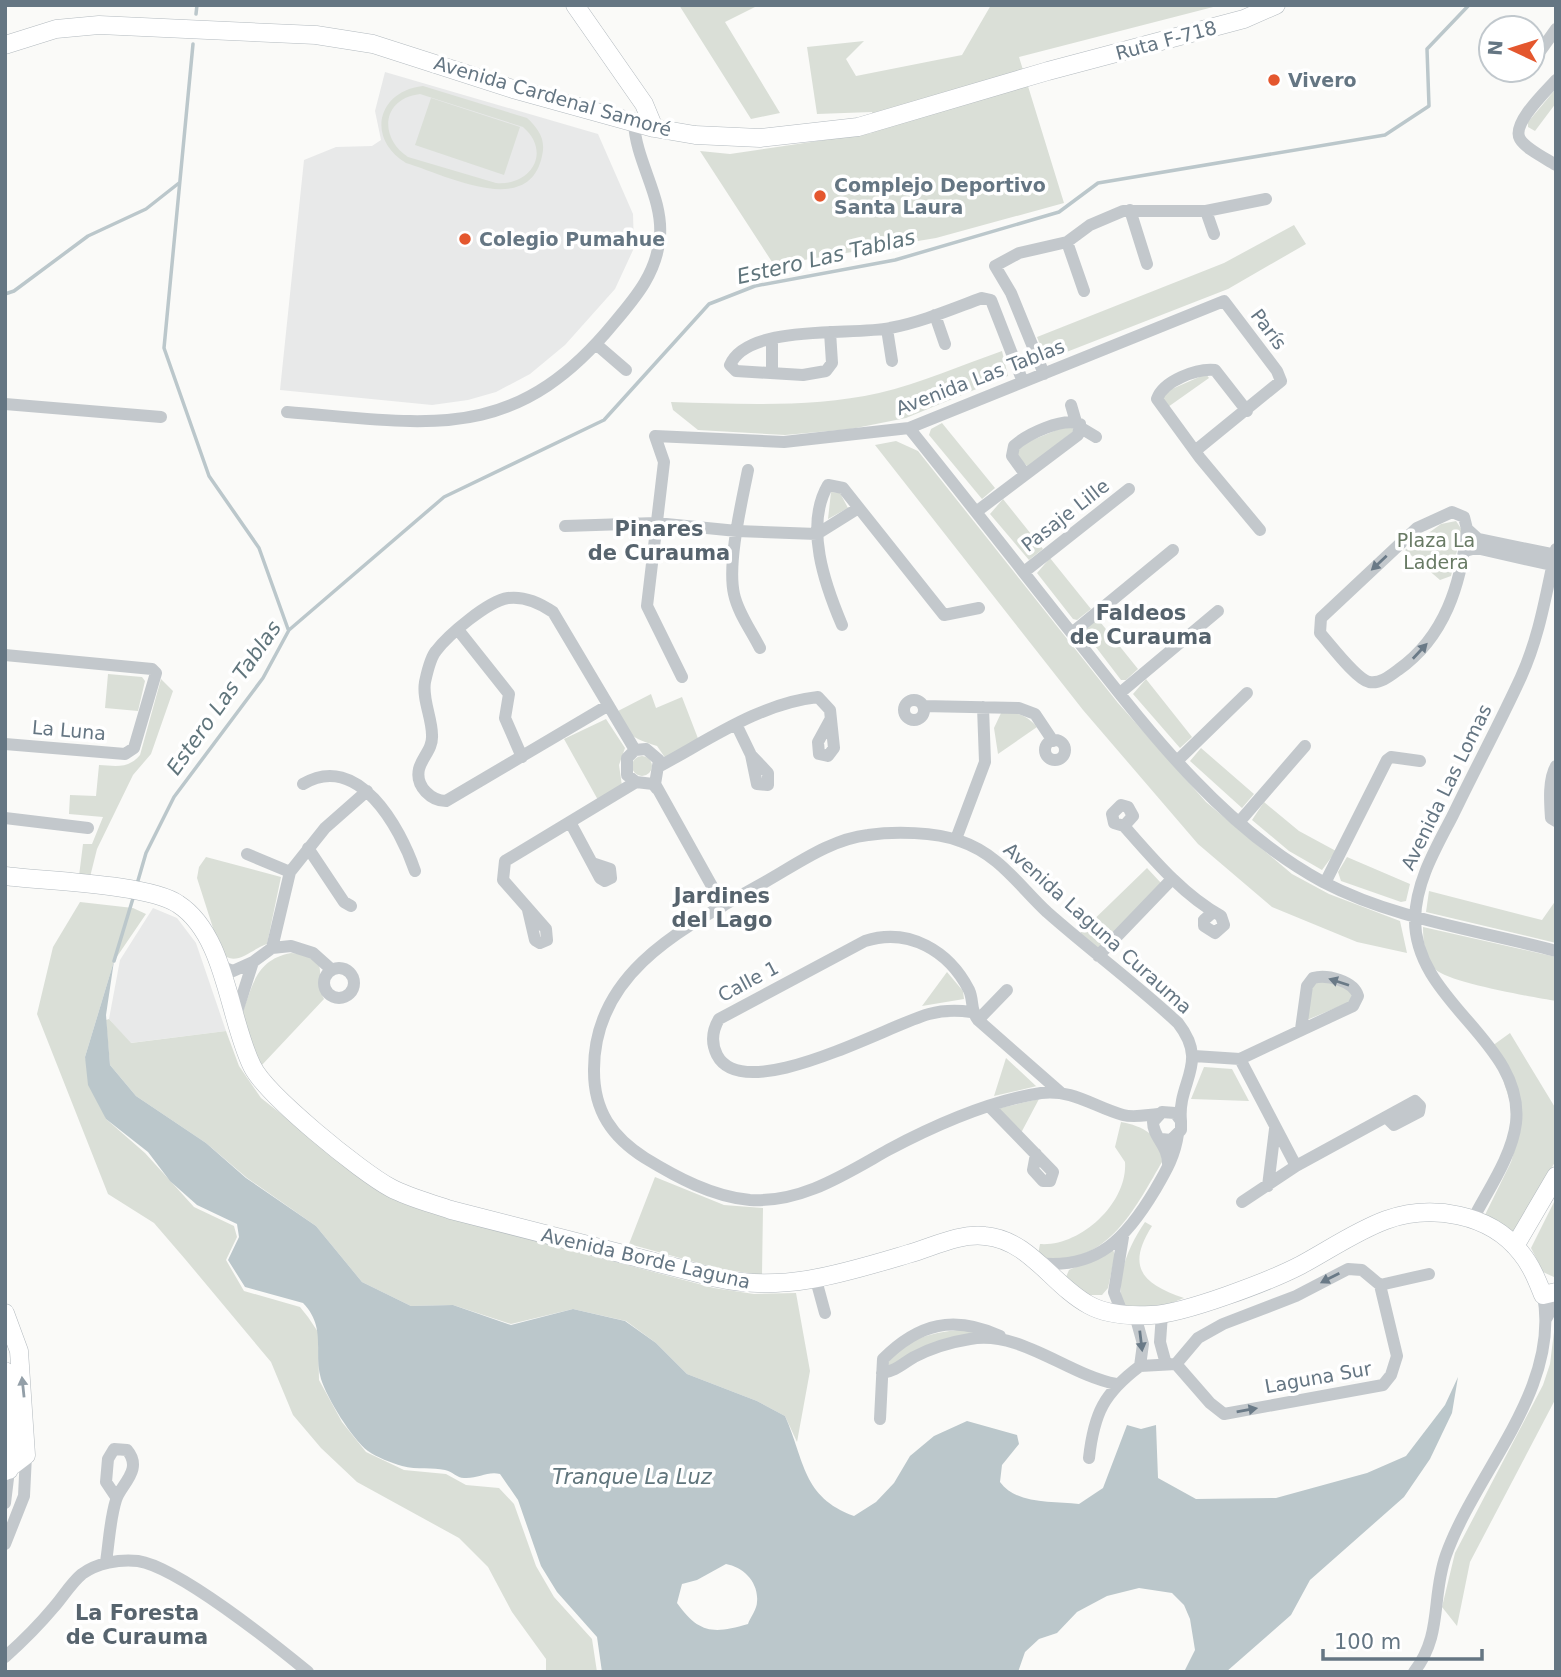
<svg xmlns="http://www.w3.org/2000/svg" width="1561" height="1677" font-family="'DejaVu Sans',sans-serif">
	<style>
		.built { fill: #e8e9e9 }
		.green { fill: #dadfd7; fill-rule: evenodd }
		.water { fill: #bbc7cb; fill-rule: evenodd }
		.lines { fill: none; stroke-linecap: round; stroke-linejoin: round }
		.stream { stroke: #bbc7cb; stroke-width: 3.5 }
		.secondary-casing { stroke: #b3babf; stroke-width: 19 }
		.street { stroke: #c3c8cc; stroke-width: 12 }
		.secondary { stroke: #fff; stroke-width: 18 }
		.oneway { fill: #6a7a87 }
		.oneway2 { fill: #939fa8 }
		.poi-dot { fill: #e4572e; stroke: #fff; stroke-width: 2.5 }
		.labels { text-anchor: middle; stroke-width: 7; stroke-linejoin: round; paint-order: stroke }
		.street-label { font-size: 19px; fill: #657683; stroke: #fff }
		.poi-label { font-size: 19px; font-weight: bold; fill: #657683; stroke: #fff; text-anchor: start }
		.park-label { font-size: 19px; fill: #687a64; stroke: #fff }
		.water-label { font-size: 21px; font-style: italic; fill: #60757c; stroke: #fff }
		.neighbourhood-label { font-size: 21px; font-weight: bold; fill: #57646e; stroke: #fff }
	</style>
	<rect width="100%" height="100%" fill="#fafaf8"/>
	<path class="built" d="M385,72L598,134L633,214L634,248L615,289L565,345L530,374L496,392L468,400L432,405L280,390L304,160L336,147L372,146L381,140L375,111Z
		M153,908L177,918L196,943L226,1031L130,1043L109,1019L120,960Z"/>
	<path class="green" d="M679,5H759L725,22L780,113L751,119Z
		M991,5H1221L1019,57L1064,203L936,238L774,265L700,151L730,154L872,133V112L817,114L807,47L864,41L846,59L856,76L962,55Z
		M423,86L527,118C539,129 546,140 542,156C529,219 446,175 406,163C366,139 377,91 423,86ZM420,94L523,127C552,152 531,186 496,183L408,157C379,138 381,99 420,94Z
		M1554,91L1556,103L1535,131L1528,127V122Z
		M431,98L520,127L504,175L415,145Z
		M1294,225L1306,244L1228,289L1046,360L1037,337L1224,263Z
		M1002,351L1008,376L906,418L851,429L785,435L698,430L673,410L671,402C740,404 811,408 879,393C921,383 962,365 1002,351Z
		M1206,374L1209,378L1168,407L1162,399L1165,392Z
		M942,423L995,488L982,499L929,435L931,429Z
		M1069,425L1075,430L1028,467L1017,456V450L1025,443Z
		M896,441L918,451L1118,703L1206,802L1292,874L1329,894L1400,921L1407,953L1357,942L1272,907L1198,844L1083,710L875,445Z
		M831,492L840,493L848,508L828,519Z
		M1003,499L1043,549L1029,560L990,514Z
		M1456,521L1462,530L1451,576L1440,580L1405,550L1441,524Z
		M1050,558L1091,609L1077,620L1073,619L1037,573Z
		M1097,618L1138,669L1126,680H1121L1086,634V628Z
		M108,674L142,677L145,681L138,711L105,708Z
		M161,679L173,691L151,754L133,775L97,849L90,877L79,876L83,844H92L103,817L69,814L70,795L96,796L99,765C116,766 128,769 140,755Z
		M1146,679L1192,737L1180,748L1133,694Z
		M651,694L656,708L682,697L699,741L666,759L657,746C630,737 631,738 618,711Z
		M1002,711C1016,712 1027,715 1037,727L998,754L994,728Z
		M606,719L625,748L619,765L622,786L598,800L564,739Z
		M1201,748L1254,794L1242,808L1190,761Z
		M632 766a10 10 0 1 1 20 0a10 10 0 1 1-20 0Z
		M1264,802L1299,831L1336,851L1322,870L1289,851L1252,820Z
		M206,857L281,877L267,944C251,949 236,968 221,953L197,878L199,867Z
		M1347,857L1410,884L1406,901L1401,902L1341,881L1338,872Z
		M1147,868L1161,883L1098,949L1080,933Z
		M1429,891L1542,920L1556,900V943L1426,912Z
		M80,902L133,908L146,914L114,961L85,1057L106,1119L145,1153L194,1207L234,1226L237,1237L226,1260L244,1291L300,1307L308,1317L318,1332L319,1380L342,1422L366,1452L404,1470L446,1474L466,1485L499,1488L514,1504L536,1566L554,1597L592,1639L597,1672H546V1659L512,1612L488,1567L459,1538L357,1482L321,1448L293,1415L271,1362L185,1259L154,1223L108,1194L37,1014L53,947Z
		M1423,927L1556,957V1001C1533,997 1449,983 1435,969C1425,959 1423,941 1423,927Z
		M291,953C335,956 313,977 324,999L261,1066L241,1016C253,986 255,960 291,953Z
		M947,972L963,991L964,999L922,1006Z
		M1321,979L1351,989L1352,1001L1307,1020L1309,986Z
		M109,1019L131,1043L226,1031L239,1066L261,1098L370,1184L450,1218L714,1288L754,1294L796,1293L810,1371L797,1442L785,1416L757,1401L687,1374L656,1343L626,1321L573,1309L511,1324L453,1305L411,1306L362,1282L316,1226L247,1178L206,1143L136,1096L110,1065L106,1020Z
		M1510,1033L1556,1109V1160L1514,1237L1484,1217L1511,1162L1520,1132L1492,1046Z
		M1006,1058L1036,1086H1037L994,1096Z
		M1204,1067L1232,1069L1249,1101L1191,1099Z
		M1039,1099L1021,1133L996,1109Z
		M1121,1122C1143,1126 1163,1136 1162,1162C1140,1199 1114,1255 1064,1258C1055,1259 1047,1260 1038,1255L1040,1244C1080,1247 1128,1203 1125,1162L1115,1147Z
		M655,1177L724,1205L763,1208L762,1275L720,1269L629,1244Z
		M1556,1198V1278L1543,1272L1531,1248Z
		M1145,1222L1152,1226C1126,1267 1142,1284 1184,1298L1164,1306L1122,1307C1116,1276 1128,1247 1145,1222Z
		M1113,1250L1115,1255L1108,1288L1102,1295H1085L1066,1277L1069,1270Z
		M1556,1316V1398L1470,1562L1457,1626L1442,1607L1455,1553L1543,1385L1550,1364Z
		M974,1329V1335L891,1367L887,1364C908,1334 941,1331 974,1329Z"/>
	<path class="water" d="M114,961L106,1015L110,1065L136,1096L206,1143L246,1178L316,1226L362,1282L411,1306L453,1305L511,1325L573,1309L625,1321L656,1343L687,1374L757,1401L785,1416C805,1461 802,1497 854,1516L876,1502L894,1483L910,1456L934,1436L967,1421L1017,1435L1019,1444L1002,1465L1000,1482C1017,1505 1053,1501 1079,1504L1103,1488L1127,1425L1141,1429L1156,1425L1158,1478L1196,1499L1276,1498L1367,1473L1406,1456L1445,1405L1458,1377L1452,1413L1430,1459L1404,1497L1310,1580L1291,1615L1226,1672H1184L1195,1650L1190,1619L1184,1605L1172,1593L1139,1588L1107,1596L1077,1612L1057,1633L1039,1639L1025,1652L1018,1672H602L597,1637L557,1592L541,1566L518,1500L500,1474C487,1471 478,1479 464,1478C457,1478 452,1471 445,1470C433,1467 417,1470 402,1466C392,1463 376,1457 368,1451C352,1439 327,1398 321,1379C313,1351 327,1328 303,1303L245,1287L228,1260L239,1237L237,1224L197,1205L170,1181L148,1152L106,1119L88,1085L85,1057ZM726,1564C743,1567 759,1582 757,1602C757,1609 750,1618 748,1624C714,1634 699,1634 677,1603L682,1584L697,1580Z"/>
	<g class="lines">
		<path class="stream" d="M196,14L197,5
			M193,44L164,348L209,476L259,548L288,629
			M5,294L14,291L88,236L146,209L179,183
			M137,884L146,853L174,797L263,678L289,630L444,497L604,420L709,304L755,286L895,260L1059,212L1098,183L1385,135L1429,106L1427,49L1469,5
			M114,961L134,895"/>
		<defs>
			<path id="secondary" d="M575,5L644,104L654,128
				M5,45L56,29L99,25L316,35L373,44L513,89L654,128L695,135L760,138L858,127L1048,71L1244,19L1276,5
				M5,876C45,881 149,884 178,904C226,935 228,1017 252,1066C266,1095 361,1172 391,1188C410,1198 431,1203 451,1210L717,1278C783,1293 844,1273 908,1254C933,1247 959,1233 985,1236C1030,1240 1052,1285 1089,1305C1107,1315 1131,1316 1151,1315C1184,1314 1270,1281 1301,1265C1329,1250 1356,1231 1386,1220C1431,1204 1490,1213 1521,1253C1531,1265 1537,1280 1543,1295L1556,1292
				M1515,1246L1556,1176
				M5,1313L19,1351L26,1455L5,1471
				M5,1371L9,1470"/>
		</defs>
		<use href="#secondary" class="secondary-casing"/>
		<path class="street" d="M1541,50L1556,29
			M1556,80C1546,91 1511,124 1520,139C1526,149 1545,158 1556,165
			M1130,210L1147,264
			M1206,211L1214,234
			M1067,242L1084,291
			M935,315L945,344
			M887,329L892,361
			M830,332L832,363L826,371L803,375L736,371L730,365C748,323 852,336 890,328C922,322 952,309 982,298L991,300L1023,382
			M772,340V372
			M597,345L626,370
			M1044,374L1011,293L995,266L1019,253L1067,242L1090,225L1123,211H1206L1266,199
			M5,404L161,417
			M1071,405L1076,422
			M1247,411L1215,370C1197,368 1163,381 1157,399L1200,458L1260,530
			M287,412C428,423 513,446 614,323C637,296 657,272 660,236C663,197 636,162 634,123
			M909,428C963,495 1016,563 1070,631C1142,722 1219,826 1323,882C1396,920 1478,930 1556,951
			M1081,428L1096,437
			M748,470C742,501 727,563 734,594C738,613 751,630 760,648
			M976,512L1078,435L1080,424C1063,417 1027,434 1014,446L1012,456L1025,474
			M565,526L656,523L737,531L817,534L857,509
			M1467,529C1461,584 1445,637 1398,670C1390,676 1380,684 1369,682C1356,679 1330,644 1320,633L1321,618L1417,528L1452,512L1464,517L1467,529L1478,539L1556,555
			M1465,551L1476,548L1556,566
			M1024,572L1129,489
			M842,625C825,585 804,526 828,485L843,488L944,615L979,608
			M459,631L509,694L505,718L522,757
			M1072,633L1173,550
			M5,655L152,669L156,673L134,748L125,754L5,744
			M682,677L647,606L664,462L655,436L784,442L909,428L1224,301L1277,371L1281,381L1195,451
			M1120,693L1218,611
			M904 710a10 10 0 1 1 20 0a10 10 0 1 1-20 0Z
			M607,706L446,801C432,801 415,787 419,769C422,757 433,749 432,735C432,718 422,699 425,682C427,673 430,658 436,651C448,635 488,601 508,598C525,596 540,603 553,612L635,750
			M923,706L1019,708L1035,714L1053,741
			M736,724L751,755L757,784L768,785V773L751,755
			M1045 750a10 10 0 1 1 20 0a10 10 0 1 1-20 0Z
			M1177,761L1247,693
			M660,766C710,739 761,703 818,697L830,710L834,748L828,756L819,754L818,742L830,720
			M1556,766C1548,780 1550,803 1551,818L1556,821
			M303,784C358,751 400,827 415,871
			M657,789L653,784L636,782L627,775V758L635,750L646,749L659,760L655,784L723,906
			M5,818L88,828
			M1240,821L1305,746
			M570,822L600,878L605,881L611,878L610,869L592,863
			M1124,826L1133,816L1128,807L1121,805L1112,814L1114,823L1124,826C1153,859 1183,895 1221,916L1224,925L1215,933L1204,926V920L1212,913
			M956,839L985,762L983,707
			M308,848L344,902L351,906
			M247,854L290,872
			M1325,883L1387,760L1391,757L1420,761
			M528,910L535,940L540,943L547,940L546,929L503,880L505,861L636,782
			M272,948L290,872L325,828L367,791
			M1098,956L1172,879
			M218,965L233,971L253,962L272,948L291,946L313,953L332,970
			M324 983a15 15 0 1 1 30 0a15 15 0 1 1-30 0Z
			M971,1012C956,1010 944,1010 929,1014C888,1025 744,1107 717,1055C711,1043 712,1031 719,1019L865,941C909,927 949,951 969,990C974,1001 970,1010 978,1020L1060,1092
			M236,1015L253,962
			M978,1020L1007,990
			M1194,1056L1240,1059L1353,1006L1358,996C1354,981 1327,974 1313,978L1307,986L1301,1029
			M1240,1059L1296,1166
			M989,1106L1053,1172L1050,1181H1043L1033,1170L1036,1154
			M1158,1114C1146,1115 1134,1118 1123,1115C1094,1107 1073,1089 1041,1093C989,1101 935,1125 888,1150C845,1174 802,1203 750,1200C713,1197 676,1177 645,1158C612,1137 594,1111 594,1071C593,969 689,925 765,882C797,864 831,839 868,835C895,831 935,832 960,841C999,854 1019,886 1047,912C1090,950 1136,984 1178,1023C1210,1064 1177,1081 1181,1121
			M1161,1139L1171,1140L1181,1130V1121L1175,1113L1162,1112L1153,1122C1153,1138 1169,1145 1168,1166
			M1268,1186L1275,1129
			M1242,1202L1296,1166L1415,1101L1420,1106L1419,1112L1394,1125L1387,1118
			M1473,1219C1488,1190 1512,1156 1516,1123C1525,1042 1414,1002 1415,919C1416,881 1436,848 1453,815C1475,769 1500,723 1521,677C1540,635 1546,593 1556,549
			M1038,1263C1098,1270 1127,1237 1155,1190C1166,1171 1175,1156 1178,1134
			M816,1280L825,1313
			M1380,1285L1429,1274
			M1162,1314L1160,1342L1166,1364
			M1123,1315L1114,1292L1123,1237
			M1135,1315L1143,1344L1140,1366
			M1546,1319L1556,1301
			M1140,1366L1176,1364L1210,1403L1224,1414L1383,1385L1391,1375L1397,1356L1380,1285L1362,1270L1348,1269L1296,1296L1223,1324L1198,1338L1176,1364
			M882,1373C896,1371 902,1364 914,1357C931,1348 951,1342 970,1339C1021,1330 1066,1374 1116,1384
			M880,1419L883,1359C919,1323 954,1315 1000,1336
			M1089,1458C1094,1413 1104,1393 1140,1366
			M5,1503L9,1470
			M5,1544L24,1496L26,1455
			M106,1562C109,1542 110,1519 116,1500C120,1485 144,1470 127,1450L114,1449L108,1459L106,1482L116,1497
			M5,1657C23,1641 39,1625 54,1607C63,1597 71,1583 82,1574C97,1563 119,1559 138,1561C178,1567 274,1644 308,1672
			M1414,1672C1443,1635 1431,1597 1446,1555C1476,1471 1561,1389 1543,1295"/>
		<use href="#secondary" class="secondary"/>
	</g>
	<defs><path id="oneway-solid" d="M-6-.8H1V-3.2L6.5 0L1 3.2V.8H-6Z" transform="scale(1.75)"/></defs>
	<g class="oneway">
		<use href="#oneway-solid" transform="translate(1379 563) rotate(137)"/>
		<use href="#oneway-solid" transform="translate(1420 651) rotate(-47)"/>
		<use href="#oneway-solid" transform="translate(1339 982) rotate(-162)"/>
		<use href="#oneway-solid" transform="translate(1330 1278) rotate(153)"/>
		<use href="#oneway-solid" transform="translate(1141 1341) rotate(83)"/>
		<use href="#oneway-solid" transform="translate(1247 1410) rotate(-10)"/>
	</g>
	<use class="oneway2" href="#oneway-solid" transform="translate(23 1387) rotate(-96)"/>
	<g class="poi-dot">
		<circle cx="1274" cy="80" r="7"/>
		<circle cx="820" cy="196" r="7"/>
		<circle cx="465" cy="239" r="7"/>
	</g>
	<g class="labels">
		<g class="street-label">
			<text transform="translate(1166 40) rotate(-15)" y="7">Ruta F-718</text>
			<text transform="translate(553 96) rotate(16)" y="7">Avenida Cardenal Samoré</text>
			<text transform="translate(1269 329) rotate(53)" y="7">París</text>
			<text transform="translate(980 377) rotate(-21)" y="7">Avenida Las Tablas</text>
			<text transform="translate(1065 515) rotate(-38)" y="7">Pasaje Lille</text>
			<text transform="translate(69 730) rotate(5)" y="7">La Luna</text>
			<text transform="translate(1446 787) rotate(-64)" y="7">Avenida Las Lomas</text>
			<text transform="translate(1098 928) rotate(42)" y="7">Avenida Laguna Curauma</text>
			<text transform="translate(748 981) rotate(-28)" y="7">Calle 1</text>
			<text transform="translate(646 1258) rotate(13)" y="7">Avenida Borde Laguna</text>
			<text transform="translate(1318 1377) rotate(-10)" y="7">Laguna Sur</text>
		</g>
		<g class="poi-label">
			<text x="1288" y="87">Vivero</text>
			<text x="834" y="192">Complejo Deportivo<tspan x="834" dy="22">Santa Laura</tspan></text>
			<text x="479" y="246">Colegio Pumahue</text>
		</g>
		<g class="park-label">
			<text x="1436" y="547">Plaza La<tspan x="1436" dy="22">Ladera</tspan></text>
		</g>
		<g class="water-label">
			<text transform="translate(826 257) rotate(-13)" y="7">Estero Las Tablas</text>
			<text transform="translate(224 698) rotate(-55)" y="7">Estero Las Tablas</text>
			<text x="632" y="1484">Tranque La Luz</text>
		</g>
		<g class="neighbourhood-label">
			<text x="659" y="536">Pinares<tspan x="659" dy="24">de Curauma</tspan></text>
			<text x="1141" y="620">Faldeos<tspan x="1141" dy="24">de Curauma</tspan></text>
			<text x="722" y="903">Jardines<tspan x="722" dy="24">del Lago</tspan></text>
			<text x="137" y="1620">La Foresta<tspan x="137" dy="24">de Curauma</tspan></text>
		</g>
	</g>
	<rect width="1561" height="1677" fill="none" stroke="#657683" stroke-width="14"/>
	<g transform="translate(1512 49) rotate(274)"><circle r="33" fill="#ffffff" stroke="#c1c8cd" stroke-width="2"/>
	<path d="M0-5L12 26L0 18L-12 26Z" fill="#e4572e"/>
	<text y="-10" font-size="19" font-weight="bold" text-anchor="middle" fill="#657683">N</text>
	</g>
	<path d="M1323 1649v10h159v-10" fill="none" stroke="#657683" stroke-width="3.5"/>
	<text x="1334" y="1649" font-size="21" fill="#657683" stroke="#ffffff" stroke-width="5" paint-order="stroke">100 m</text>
</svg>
